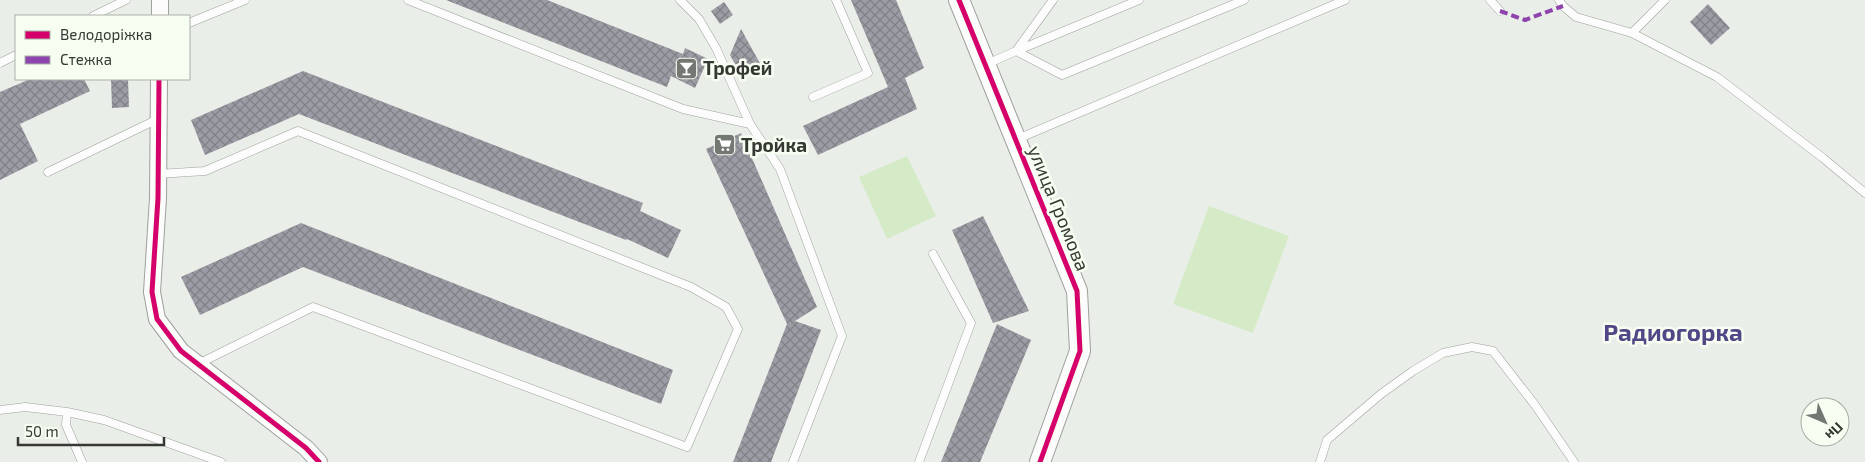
<svg xmlns="http://www.w3.org/2000/svg" width="1865" height="462" font-family="'Exo 2',sans-serif">
	<style>
		.pitch { fill: #d5ebc8 }
		.building { fill: url(#building-cross-hatch) }
		.lines { fill: none; stroke-linecap: round; stroke-linejoin: round }
		.service-casing { stroke: #9ea19c; stroke-width: 9 }
		.minor-casing { stroke: #9ea19c; stroke-width: 18 }
		.tertiary-casing { stroke: #9ea19c; stroke-width: 22 }
		.service { stroke: #fcfcfc; stroke-width: 8 }
		.minor { stroke: #fcfcfc; stroke-width: 16 }
		.tertiary { stroke: #fcfcfc; stroke-width: 20 }
		.quiet { stroke: #8e44ad; stroke-width: 4; stroke-dasharray: 8 4; stroke-linecap: butt }
		.cycleway-casing { stroke: #f6fef2; stroke-width: 8 }
		.cycleway { stroke: #d6006c; stroke-width: 5 }
		.labels { text-anchor: middle; stroke-width: 5; stroke-linejoin: round; paint-order: stroke }
		.poi-label { font-size: 19px; font-weight: bold; fill: #353833; stroke: #f6fef2; text-anchor: start }
		.street-label { font-size: 19px; fill: #353833; stroke: #f6fef2 }
		.district-label { font-size: 24px; font-weight: bold; fill: #514786; stroke: #f6fef2 }
	</style>
	<defs>
		<pattern id="building-cross-hatch" width="8" height="8" patternUnits="userSpaceOnUse" patternTransform="scale(1.25)"><rect width="8" height="8" fill="#9c9ca5"/><path d="M0 0l8 8M0 8l8-8" fill="none" stroke="#808087"/></pattern>
	</defs>
	<rect width="100%" height="100%" fill="#eaeee8"/>
	<path class="pitch" d="M907,156L936,216L887,239L859,177Z
		M1209,206L1289,236L1253,333L1173,304Z"/>
	<path class="building" d="M446,0H547L683,54L685,48L708,59L695,88L671,76L667,87Z
		M851,0H896L924,68L905,78L917,109L818,155L803,126L888,87Z
		M724,2L733,15L720,24L711,11Z
		M1708,4L1730,28L1711,45L1690,22Z
		M741,29L762,67L750,74L740,73L730,55Z
		M303,71L643,203L640,211L681,230L668,258L627,239L626,240L299,114L205,155L191,120Z
		M30,79H84L90,91L20,124L38,161L0,180V92Z
		M111,79H128L129,107L112,108Z
		M741,133L817,307L795,321L821,330L771,462H733L787,324L706,149Z
		M983,216L1029,311L993,323L952,230Z
		M301,223L673,370L661,404L303,267L200,315L181,277Z
		M997,324L1031,340L980,462H941Z"/>
	<g class="lines">
		<defs>
			<path id="service" d="M408,0L683,109L750,124L716,48L699,19L680,0
				M1139,0L1016,51L1062,75L1244,0
				M1490,0L1500,11
				M1559,0L1563,6L1576,17L1632,33L1717,77L1823,158L1865,193
				M93,16L126,0
				M189,23L245,0
				M1632,33L1665,0
				M0,63L16,55
				M987,64L1016,51L1053,0
				M813,97L868,73L836,0
				M750,124L780,169L842,336L793,462
				M1015,140L1345,0
				M48,172L158,119
				M158,174L205,171L298,131L691,287L726,307L738,329L687,447L313,307L198,364
				M0,410L25,407L67,412
				M82,462L66,425L67,412L104,420L221,462
				M919,462L971,323L933,254
				M1320,462L1327,440L1381,394L1413,371L1443,353L1472,347L1493,351L1535,405L1574,462"/>
			<path id="minor" d="M160,16V0
				M159,79L158,198L152,292L157,319L181,351L306,448L319,462"/>
			<path id="tertiary" d="M959,0L1077,291L1080,351L1040,462"/>
		</defs>
		<use href="#service" class="service-casing"/>
		<use href="#minor" class="minor-casing"/>
		<use href="#tertiary" class="tertiary-casing"/>
		<use href="#service" class="service"/>
		<use href="#minor" class="minor"/>
		<use href="#tertiary" class="tertiary"/>
		<path class="quiet" d="M1500,11L1525,20L1563,6"/>
		<defs>
			<path id="cycleway" d="M959,0L1077,291L1080,351L1040,462
				M159,79L158,198L152,292L157,319L181,351L306,448L319,462"/>
		</defs>
		<use href="#cycleway" class="cycleway-casing"/>
		<use href="#cycleway" class="cycleway"/>
	</g>
	<defs>
		<symbol id="bar-square" viewBox="-11 -11 22 22"><rect x="-9" y="-9" width="18" height="18" rx="4" fill="#747872" stroke="#f6fef2"/><path d="M-6-5H6L.8 .8V4.5H3.5V6h-7V4.5H-.8V.8Z" fill="#fff"/></symbol>
		<symbol id="supermarket-square" viewBox="-11 -11 22 22"><rect x="-9" y="-9" width="18" height="18" rx="4" fill="#747872" stroke="#f6fef2"/><path d="M-6-5.5h2.5l.6 2H6L4.5 2H-2.5L-4.4-4H-6ZM-1.5 3.2a1.3 1.3 0 1 0 .1 0ZM3 3.2a1.3 1.3 0 1 0 .1 0Z" fill="#fff"/></symbol>
	</defs>
	<g fill-rule="evenodd">
		<use href="#bar-square" x="674" y="56" width="25" height="25"/>
		<use href="#supermarket-square" x="712" y="132" width="25" height="25"/>
	</g>
	<g class="labels">
		<g class="poi-label">
			<text x="703" y="75">Трофей</text>
			<text x="741" y="152">Тройка</text>
		</g>
		<g class="street-label">
			<text transform="translate(1059 208) rotate(68)" y="7">улица Громова</text>
		</g>
		<g class="district-label">
			<text x="1673" y="341">Радиогорка</text>
		</g>
	</g>
	<rect x="15" y="15" width="175" height="65" fill="#f6fef2" stroke="#a9afa6"/>
	<rect x="25" y="31" width="25" height="8" fill="#d6006c" stroke="#a9afa6"/>
	<text x="60" y="40" font-size="15" fill="#353833">Велодоріжка</text>
	<rect x="25" y="56" width="25" height="8" fill="#8e44ad" stroke="#a9afa6"/>
	<text x="60" y="65" font-size="15" fill="#353833">Стежка</text>
	<g transform="translate(1825 422) rotate(135)"><circle r="24" fill="#f6fef2" stroke="#a9afa6"/>
	<path d="M0-4L9 19L0 12L-9 19Z" fill="#747872"/>
	<text y="-8" font-size="14" font-weight="bold" text-anchor="middle" fill="#353833">Пн</text>
	</g>
	<path d="M18 437v8h146v-8" fill="none" stroke="#353833" stroke-width="2.5"/>
	<text x="25" y="437" font-size="15" fill="#353833" stroke="#f6fef2" stroke-width="4" paint-order="stroke">50 m</text>
</svg>
